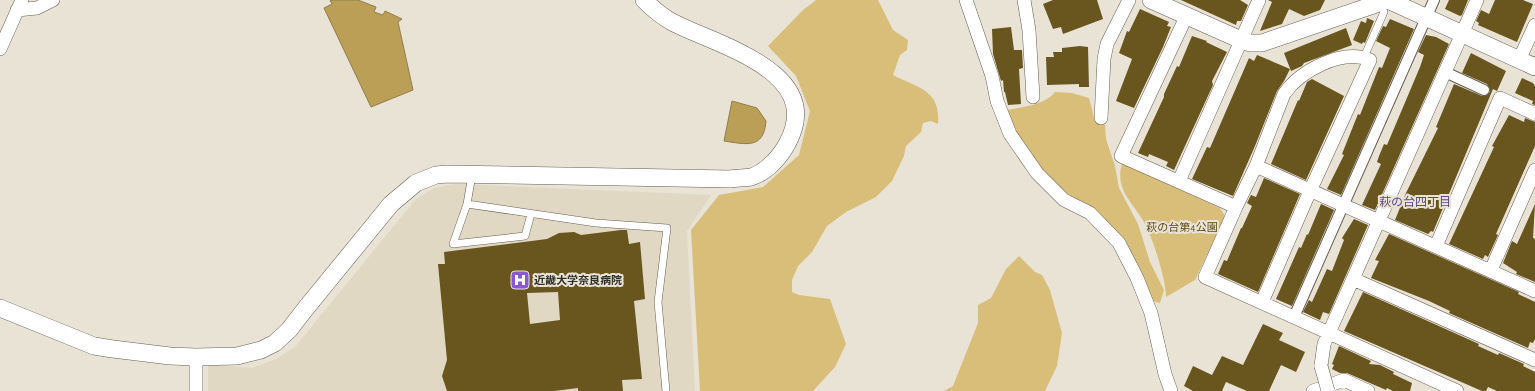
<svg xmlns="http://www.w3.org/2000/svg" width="1535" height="391" font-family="'Alegreya Sans','Noto Sans JP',sans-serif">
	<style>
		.built { fill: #e0d8c3 }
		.green { fill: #d9be7a }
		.water { fill: #bb9f57; stroke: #927d4a }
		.building { fill: #69551e; fill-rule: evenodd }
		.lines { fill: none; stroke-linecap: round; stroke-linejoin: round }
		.service-casing { stroke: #656053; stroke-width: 8 }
		.pedestrian-casing { stroke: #656053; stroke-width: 12 }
		.minor-casing { stroke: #656053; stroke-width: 14 }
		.tertiary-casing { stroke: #656053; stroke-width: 18 }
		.service { stroke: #fff; stroke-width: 7 }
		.pedestrian { stroke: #fff; stroke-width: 10 }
		.minor { stroke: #fff; stroke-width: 13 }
		.tertiary { stroke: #fff; stroke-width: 17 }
		.minor-bridge-casing { stroke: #656053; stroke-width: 14; stroke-linecap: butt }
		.minor-bridge { stroke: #fff; stroke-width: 13 }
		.labels { text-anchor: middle; stroke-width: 4; stroke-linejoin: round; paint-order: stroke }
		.park-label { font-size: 11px; fill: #5e4b13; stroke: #e9e3d5 }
		.poi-label { font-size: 11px; font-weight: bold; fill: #312f2a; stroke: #e9e3d5; text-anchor: start }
		.neighbourhood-label { font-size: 12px; fill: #5f4987; stroke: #e9e3d5 }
	</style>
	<rect width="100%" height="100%" fill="#e9e3d5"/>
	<path class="built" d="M456,184L711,195L687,231L695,391H208V364L252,368L276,359L295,347L415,200L434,188Z"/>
	<path class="green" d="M816,0H878L893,30L908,40L907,50L900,55L893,75C918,88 941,90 938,124L931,121L923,123L921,132L906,146L904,156L892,181L876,197L846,212L827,226L812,252L798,266L792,280V292L799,295L830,299L846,344L835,367L813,391H700L691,230L719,195L763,187L799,155L810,111L796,76L768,46L803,10Z
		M1055,92L1072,93L1089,98L1095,121L1105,125L1106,139L1115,166L1119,188L1138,224L1150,262L1164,290L1160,303L1152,301L1092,209L1067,193L1044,173L1014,132L1007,110C1022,107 1045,105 1055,92Z
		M1122,163L1220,208L1225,216L1195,280L1166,297C1166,280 1154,242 1146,226C1135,203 1114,192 1122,163Z
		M1019,256L1035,272L1042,275L1050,290L1062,333L1057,366L1045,391H944L953,386L978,323V305L991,298L1006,269Z"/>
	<path class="water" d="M330,0H358L376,7L374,12L383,15L385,11L402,19L398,22L413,90L371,107L324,8L332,4Z
		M732,101L757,108L766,121C764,150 745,144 724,141Z"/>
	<path class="building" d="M1053,0H1097L1103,19L1063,34L1061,27L1053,29L1043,4Z
		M1181,0H1240L1248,5L1241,21H1237L1236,25Z
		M1268,0H1325L1320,10L1304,16L1289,9L1282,24L1260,31L1272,2Z
		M1449,0H1468L1462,15L1460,16L1445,9Z
		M1495,0H1523L1533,4L1517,42L1478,25L1479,23L1476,21L1481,10L1489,14Z
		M1140,9L1169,22L1167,26L1171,27L1163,47L1134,108L1116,101L1132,59L1119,53L1127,31L1129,32Z
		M1367,18L1374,21L1365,43L1363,42L1362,44L1353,40L1361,21L1366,23Z
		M1390,19L1414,29L1341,195L1327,189L1344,155L1342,154L1358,114L1360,115L1379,67L1382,68L1390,48L1376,41L1383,26L1386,27Z
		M1011,27L1014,50H1022L1023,68L1019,69L1021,104L1008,105L1005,92H1004L1003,80L1001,81L993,54L992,29Z
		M1346,28L1352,45L1304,63L1302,66L1291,71L1284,53Z
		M1426,35L1436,37L1449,44L1375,210L1362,205L1381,164L1377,162L1379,156L1384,144L1387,145L1420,67L1424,55L1418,52Z
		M1192,36L1207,41L1206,42L1227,52L1212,81L1213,85L1174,170L1166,166L1168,162L1149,154L1148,157L1138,153L1164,97V94L1177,66L1179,67Z
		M1080,46L1088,47L1089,87H1079V84L1047,85L1046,57H1054L1053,52H1062V48Z
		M1471,53L1506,71L1497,91L1493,89L1433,232L1431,231L1428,234L1395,220L1406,193L1438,128L1436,127L1454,84L1482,96L1487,95L1490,92V89L1487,84L1462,73Z
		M1257,55L1290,69L1284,81L1277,91L1255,146L1233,196L1192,179L1207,147L1210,148L1249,58L1254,61Z
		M1522,78L1533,83L1535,86V105L1532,104L1533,101L1515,93Z
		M1312,79L1344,96L1306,180L1271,164L1298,100L1299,101L1307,82Z
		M1509,115L1524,122L1525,118L1535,122V146L1496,234L1498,235L1488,257L1485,255L1483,259L1449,244L1494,147L1492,146Z
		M1264,178L1300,194L1258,292L1218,274L1224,260L1227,261L1241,228H1242L1252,206L1247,203L1251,195L1256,197Z
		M1321,204L1334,210L1292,306L1276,299L1299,247L1301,248L1307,234L1308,235Z
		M1535,204L1533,238L1535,239V282L1516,274L1517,272L1503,263L1512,241L1517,244Z
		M1354,219L1368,225L1329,314L1323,312L1320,320L1303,312L1309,300L1312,302L1327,269L1332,271L1344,240L1342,238Z
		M621,230H627L629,244L640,242L645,299L634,301L642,379L622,380L623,391H578V388L554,391H447L442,376L447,360L438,264H445L444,252L547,239L559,233L574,232L581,235ZM558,292L560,320L530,324L527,293Z
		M1389,234L1519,292L1518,294L1535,302V339L1533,343L1530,342L1528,348L1449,313L1450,311L1429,301L1371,278L1379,261L1375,260Z
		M1363,292L1479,344L1478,346L1498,355L1499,353L1524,364L1523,366L1535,372V391H1497L1488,387L1486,391H1482L1344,331Z
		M1263,324L1283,333L1279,340L1305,352L1296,372L1281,365L1269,391H1247L1226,382L1222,391H1193L1184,386L1193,366L1212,375L1222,356L1243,365Z
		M1339,346L1371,361L1369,364L1380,365L1394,372L1393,374L1412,383L1410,391H1393L1387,388L1386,390L1347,373H1340L1332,369L1334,365L1332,364Z"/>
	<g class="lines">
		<defs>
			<path id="service" d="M1364,57L1384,12
				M472,175L467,204L596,223L667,228L658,302L666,391
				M467,204L453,244L525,236L531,214"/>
			<path id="pedestrian" d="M1445,72L1484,90
				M1294,317L1434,0"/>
			<path id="minor" d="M966,0L992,76L997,101L1010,134L1037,173L1064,200L1090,213L1119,243L1137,278L1151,313L1165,374L1171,391
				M1024,0L1029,30L1033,97
				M17,10L37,8L53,0
				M1186,17L1121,156L1236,207L1205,277L1457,391
				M0,49L22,0
				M1519,60L1535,25
				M1101,118L1104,59L1107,44L1129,0
				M1256,166L1535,291
				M1179,181L1259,0
				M1236,207L1256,166L1284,94C1300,71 1342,48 1370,60L1310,191L1262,302
				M1436,246L1500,98L1535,114
				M1491,270L1535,170
				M1353,279L1535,360
				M1321,366L1324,344L1477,0
				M196,391V357
				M1313,391L1344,380L1368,391"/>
			<path id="tertiary" d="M1151,0L1241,40L1250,43H1262L1388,0L1535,67
				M0,308L94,346L113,349L170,356L196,357L237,356L261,350L275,343L289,330L306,308L391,204L416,183L436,175L447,174L730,179C737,178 745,178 751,177C767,172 781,156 788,142C825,71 716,45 672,22C661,16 653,9 644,0"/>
		</defs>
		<use href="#service" class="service-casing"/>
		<use href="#pedestrian" class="pedestrian-casing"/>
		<use href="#minor" class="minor-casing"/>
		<use href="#tertiary" class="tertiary-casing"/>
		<use href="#service" class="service"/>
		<use href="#pedestrian" class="pedestrian"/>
		<use href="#minor" class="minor"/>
		<use href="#tertiary" class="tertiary"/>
		<defs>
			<path id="minor-bridge" d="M1321,366L1328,391"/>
		</defs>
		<use href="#minor-bridge" class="minor-bridge-casing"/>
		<use href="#minor-bridge" class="minor-bridge"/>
	</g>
	<defs>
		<symbol id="hospital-square" viewBox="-11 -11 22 22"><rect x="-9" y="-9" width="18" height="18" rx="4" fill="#8a5ad4" stroke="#e9e3d5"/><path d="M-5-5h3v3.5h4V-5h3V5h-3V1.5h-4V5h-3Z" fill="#fff"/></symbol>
	</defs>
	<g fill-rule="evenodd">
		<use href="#hospital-square" x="509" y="269" width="22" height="22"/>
	</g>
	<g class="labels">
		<g class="park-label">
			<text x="1182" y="231">萩の台第4公園</text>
		</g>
		<g class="poi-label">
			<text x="534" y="284">近畿大学奈良病院</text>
		</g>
		<g class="neighbourhood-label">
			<text x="1415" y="206">萩の台四丁目</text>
		</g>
	</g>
</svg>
